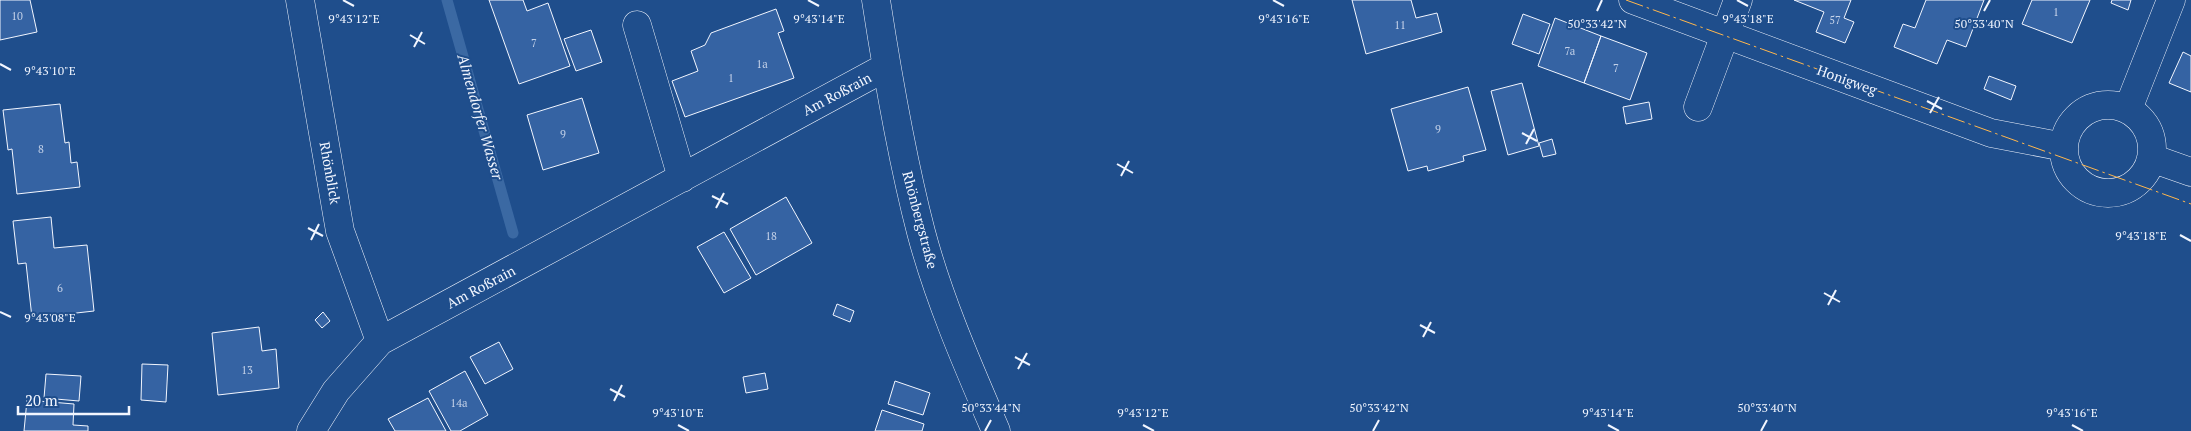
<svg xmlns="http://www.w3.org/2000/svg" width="2191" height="431" font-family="'PT Serif',serif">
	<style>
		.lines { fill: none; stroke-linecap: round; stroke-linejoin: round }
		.stream { stroke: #3b69a3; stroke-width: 11 }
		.building { fill: #3563a3; stroke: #f2f6ff }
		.minor-casing { stroke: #f2f6ff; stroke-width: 29 }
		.minor { stroke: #1f4e8c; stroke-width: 28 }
		.power { stroke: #ffb74d; stroke-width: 1; stroke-dasharray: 18 4 2.5 4; stroke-linecap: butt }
		.ticks { fill: none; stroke: #f2f6ff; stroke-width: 2 }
		.labels { text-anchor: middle; stroke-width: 4; stroke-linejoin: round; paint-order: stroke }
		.number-label { font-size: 11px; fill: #c3d1e8 }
		.street-label { font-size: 14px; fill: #f2f6ff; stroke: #1f4e8c }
		.water-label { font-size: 15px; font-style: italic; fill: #f2f6ff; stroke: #1f4e8c }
		.ticks-label { font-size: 12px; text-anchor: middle; fill: #f2f6ff; stroke: #1f4e8c; stroke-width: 4; stroke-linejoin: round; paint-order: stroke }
	</style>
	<rect width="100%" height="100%" fill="#1f4e8c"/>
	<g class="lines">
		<path class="stream" d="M447,0L513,233"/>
	</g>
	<path class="building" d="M0,0H30L37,32L0,40Z
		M489,0H523L527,11L548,3L570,66L519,84Z
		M1352,0H1411L1416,18L1437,13L1442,32L1366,54Z
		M1794,0H1851L1844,18L1854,22L1845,43L1816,32L1824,12Z
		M1926,0H1984L1966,47L1947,40L1937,64L1894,47L1903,24L1915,28Z
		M2032,0H2090L2072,43L2022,24Z
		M2112,0H2131L2128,10L2111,3Z
		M776,9L784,31L778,33L794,78L685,117L672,81L698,71L691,51L705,45L711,33Z
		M1523,14L1550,24L1539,54L1512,44Z
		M1555,18L1601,36L1584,83L1538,66Z
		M591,30L602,62L576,71L564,39Z
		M1601,36L1647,53L1630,100L1584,83Z
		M2183,52L2191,56V92L2169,83Z
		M1989,76L2016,86L2011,100L1984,89Z
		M1522,83L1539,146L1508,155L1491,91Z
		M1468,87L1486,150L1463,156L1464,161L1428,171L1427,166L1408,171L1391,109Z
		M582,98L599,153L543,170L527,115Z
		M1649,102L1652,119L1626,124L1623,107Z
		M60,104L65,143L69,142L71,163L77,162L80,187L17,194L12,149L8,150L3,110Z
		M1552,139L1556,154L1543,157L1539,143Z
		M786,197L812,243L756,275L730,229Z
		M51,217L54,248L87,245L94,311L32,318L26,263L18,264L13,221Z
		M724,232L751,278L724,293L697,247Z
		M837,304L854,311L850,322L833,315Z
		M323,312L330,321L322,328L315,320Z
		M259,327L262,351L276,349L279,388L218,395L212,333Z
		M499,342L513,369L485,384L470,357Z
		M142,364L168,365L166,402L141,400Z
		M465,371L488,415L460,431H451L429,391Z
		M765,373L768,389L746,393L743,377Z
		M46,374L81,376L79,401L44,398Z
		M895,381L930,393L923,415L888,404Z
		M428,398L446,431H395L388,419Z
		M27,400L74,404L73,425L88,426V431H24Z
		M882,410L924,424L922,431H875Z"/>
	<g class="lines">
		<defs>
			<path id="minor" d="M300,0L340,231L380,341
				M876,0C888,78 901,155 921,232C939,300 968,366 996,431
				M1633,0L1991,133L2064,147
				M637,25L682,178
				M2064 149a44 44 0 1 1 88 0a44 44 0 1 1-88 0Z
				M1698,107L1738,0
				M2128,109L2171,0
				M2151,158L2191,172
				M311,431L336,391L380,341L886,67"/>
		</defs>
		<use href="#minor" class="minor-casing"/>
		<use href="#minor" class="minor"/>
		<path class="power" d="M1626,0L2191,204"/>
	</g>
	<path class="ticks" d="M343,0L354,6M808,0L819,6M1273,0L1284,6M1737,0L1748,6M1597,11L1602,0M1984,11L1990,0M410,35L425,44M414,47L422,32M0,64L11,70M1927,101L1942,109M1930,113L1939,97M1522,133L1537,141M1526,144L1534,129M1117,164L1133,173M1121,176L1129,161M712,196L728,204M716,208L724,193M308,228L323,236M2180,235L2191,241M311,240L319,224M1824,293L1840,302M1828,305L1836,290M0,312L11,317M1420,325L1435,333M1423,337L1431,322M1015,357L1030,365M1018,369L1027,353M610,389L625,397M614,401L622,385M678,425L689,431M1143,425L1154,431M1608,425L1619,431M2072,425L2083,431M985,431L991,420M1373,431L1379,420M1761,431L1767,420"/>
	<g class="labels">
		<g class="number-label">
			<text x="2056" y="16">1</text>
			<text x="17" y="20">10</text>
			<text x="1835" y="24">57</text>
			<text x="1400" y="29">11</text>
			<text x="534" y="47">7</text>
			<text x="1570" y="55">7a</text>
			<text x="762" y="68">1a</text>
			<text x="1616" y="72">7</text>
			<text x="731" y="82">1</text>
			<text x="1438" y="133">9</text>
			<text x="563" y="138">9</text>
			<text x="41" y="153">8</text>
			<text x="771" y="240">18</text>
			<text x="60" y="292">6</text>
			<text x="247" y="374">13</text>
			<text x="459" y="407">14a</text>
		</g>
		<g class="street-label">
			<text transform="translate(1847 80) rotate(20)" y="5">Honigweg</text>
			<text transform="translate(837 94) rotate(-28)" y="5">Am Roßrain</text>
			<text transform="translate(330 173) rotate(80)" y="5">Rhönblick</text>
			<text transform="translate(920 220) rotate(75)" y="5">Rhönbergstraße</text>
			<text transform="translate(481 287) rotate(-28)" y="5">Am Roßrain</text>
		</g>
		<g class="water-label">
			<text transform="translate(480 117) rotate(74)" y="5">Almendorfer Wasser</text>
		</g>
	</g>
	<g class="ticks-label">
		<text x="354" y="23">9°43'12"E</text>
		<text x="819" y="23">9°43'14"E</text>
		<text x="1284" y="23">9°43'16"E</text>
		<text x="1748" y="23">9°43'18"E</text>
		<text x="1597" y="28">50°33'42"N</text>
		<text x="1984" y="28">50°33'40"N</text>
		<text x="50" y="75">9°43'10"E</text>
		<text x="2141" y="240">9°43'18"E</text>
		<text x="50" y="322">9°43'08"E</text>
		<text x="991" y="412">50°33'44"N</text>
		<text x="1379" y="412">50°33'42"N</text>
		<text x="1767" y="412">50°33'40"N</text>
		<text x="678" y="417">9°43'10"E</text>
		<text x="1143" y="417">9°43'12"E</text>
		<text x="1608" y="417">9°43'14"E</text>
		<text x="2072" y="417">9°43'16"E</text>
	</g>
	<path d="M18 406v8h111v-8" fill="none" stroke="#f2f6ff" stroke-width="2.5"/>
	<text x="25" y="406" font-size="15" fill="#f2f6ff" stroke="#1f4e8c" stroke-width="4" paint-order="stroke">20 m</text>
</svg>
